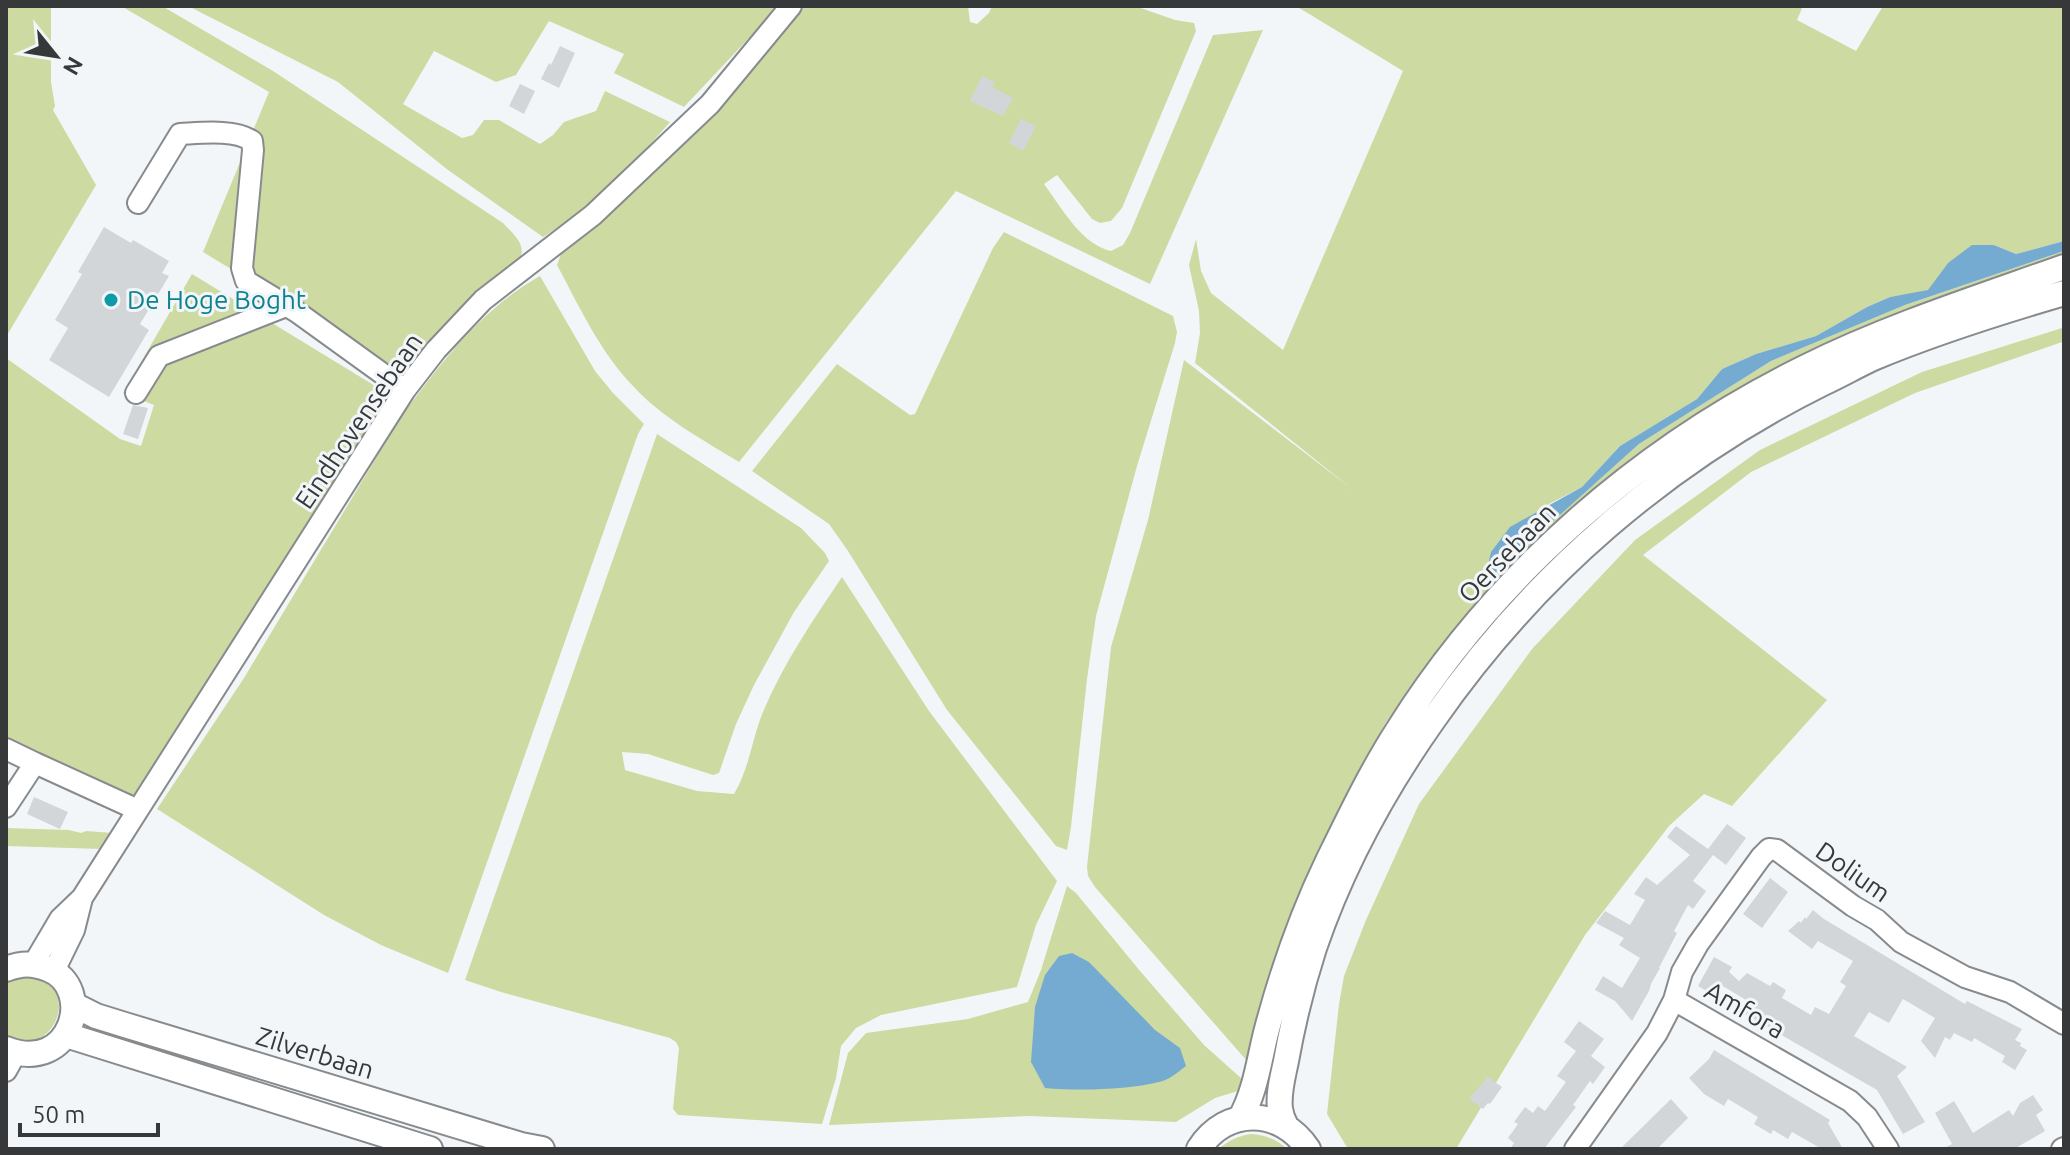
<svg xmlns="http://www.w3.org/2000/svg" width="2070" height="1155" font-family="Ubuntu,sans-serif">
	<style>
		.green { fill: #cddaa2 }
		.water { fill: #75abd1 }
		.building { fill: #d2d6d9 }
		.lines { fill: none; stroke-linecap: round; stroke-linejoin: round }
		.minor-casing { stroke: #888b8e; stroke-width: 24 }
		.major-casing { stroke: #888b8e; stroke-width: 28 }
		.minor { stroke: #fff; stroke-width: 20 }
		.major { stroke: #fff; stroke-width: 24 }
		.culture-dot { fill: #0f9aa8; stroke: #f3f6f9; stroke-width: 3 }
		.labels { text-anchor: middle; stroke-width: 6; stroke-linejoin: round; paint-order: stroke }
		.culture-label { font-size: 26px; fill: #0d838f; stroke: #f3f6f9; text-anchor: start }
		.street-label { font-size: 26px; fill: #37383a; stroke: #f3f6f9 }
	</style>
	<rect width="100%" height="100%" fill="#f3f6f9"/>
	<path class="green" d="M6,6H51V82L55,106L53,110L96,185L6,337Z
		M121,6H162L273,71L503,223C513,234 528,245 519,260L456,313L404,374L203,252L269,92Z
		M188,6H779L684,107L614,73L624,54L549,21L516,75L496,82L434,51L403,104L462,138L473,135L484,120H499L540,144L553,135L564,122L596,111L605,91L670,122C633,165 591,207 543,237L448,170L338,82Z
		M804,6H968L970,22L977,24L989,13L992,6H1135L1175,20L1194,23L1196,31L1122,208L1111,221L1100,223L1092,219L1057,175L1044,184C1061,207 1082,245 1111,251L1123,245L1130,233L1213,35L1263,30L1150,284L956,191L739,462C703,440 661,417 633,386C600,352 579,306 557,265L561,254L648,172L725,81Z
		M1296,6H1803L1797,20L1856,51L1883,6H2064V241L2016,254L1994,245L1948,263L1928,291L1890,297L1867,307L1816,336L1756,354L1722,369L1697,399L1620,446L1582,487L1549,504L1485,581L1639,444L1771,361L1905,305L2064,251V260L1598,490L1486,594L1386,722L1334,819L1294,919L1247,1061L1095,887L1088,876L1087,867L1111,647L1148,520L1184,360L1352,489L1195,363L1200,333L1199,311L1189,265L1196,239L1201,271L1211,293L1283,350L1403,71Z
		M1004,232L1173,316L1177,332L1175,343L1137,466L1096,616L1087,679L1071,827L1067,850L1056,846L947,710L848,551L829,524L752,471L837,364L910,415L915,414L993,248Z
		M192,274L390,395L207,692L137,794L127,796L6,744V358L120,439L141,446L154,405L123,393Z
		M540,276L595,371L613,393L644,424L638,434L448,973L381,945L324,915L157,809L244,678L400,418C440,364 481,309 540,276Z
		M2062,328V342L1915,393L1751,472L1643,555L1827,700L1732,806L1704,794L1669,826L1585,935L1456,1149H1348L1327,1114L1339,1004L1344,976L1366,920L1419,804L1532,649L1635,540L1760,450L1922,372Z
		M657,434L801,528L825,553L829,561L794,612L754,685L736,724L719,773L713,775L648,754L622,752L625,770L697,791L734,794C749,769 752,739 763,712C783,664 813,620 842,577L929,711L1057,881L1036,925L1017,987L881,1015L856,1028L841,1046L836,1078L822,1124L678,1115L673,1109L679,1048L676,1042L670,1038L501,992L465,980Z
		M6,828L69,830L81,833L86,831L113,833L102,849L6,846Z
		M1067,886L1076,893L1140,971L1204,1045L1251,1087L1215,1098L1176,1122L1029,1116L829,1125L848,1053L866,1033L968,1019L1028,1002L1041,970Z
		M17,975C25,976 35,975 42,979C81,999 46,1062 6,1035V980Z
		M1251,1134C1265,1135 1277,1139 1287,1149H1219C1229,1140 1238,1136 1251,1134Z"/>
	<path class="water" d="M2064,241V251L1905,305L1771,361L1639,444L1484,583L1491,552L1510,527L1582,487L1620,446L1697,399L1722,369L1756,354L1816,336L1867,307L1890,297L1928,290L1948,263L1972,245H1994L2016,254Z
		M1072,953L1089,962L1155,1030L1180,1048L1186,1066C1178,1072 1169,1080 1159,1082C1127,1090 1078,1091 1045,1088L1031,1062L1035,1007L1045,975L1059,956Z"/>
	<path class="building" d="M560,46L575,53L559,88L541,79L549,63L551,65Z
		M982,76L995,82L992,87L1013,98L1003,116L970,101Z
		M520,84L535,91L524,114L509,106Z
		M1021,119L1036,126L1023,151L1009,143Z
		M104,227L131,243L133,240L169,261L162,273L169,276L140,324L149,330L109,397L49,360L68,328L55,320L82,274L78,272Z
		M133,405L148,408L138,439L123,434Z
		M34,797L68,812L60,829L27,814Z
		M1727,824L1746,838L1726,865L1713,855L1693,881L1706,891L1693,909L1688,905L1674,931L1677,933L1659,968H1660L1651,984L1649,991L1632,1021L1615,1001L1595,990L1603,976L1622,988L1640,958L1619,945L1624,938L1596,923L1605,911L1630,925L1645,900L1634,894L1646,877L1657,885L1690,855L1667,837L1676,826L1708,849Z
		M1770,878L1788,892L1762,928L1743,914Z
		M1813,910L1824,919L1965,1004L1967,1001L2022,1029L2015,1040L2021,1043L2020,1046L2027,1050L2015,1070L2002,1062L2005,1056L1974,1038L1972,1042L1954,1033L1950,1040L1945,1037L1935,1058L1921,1041L1935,1018L1903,999L1889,1023L1869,1012L1854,1036L1907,1067L1897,1076L1925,1122L1903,1134L1877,1090L1740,1011L1746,1000L1721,985L1715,996L1698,986L1714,957L1732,967L1729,972L1739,981L1747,973L1770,986L1773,982L1786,990L1782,998L1811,1015L1815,1007L1829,1014L1846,986L1840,982L1853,961L1818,941L1812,949L1788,931L1799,921L1801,923L1805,917L1806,919Z
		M1579,1021L1604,1039L1591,1056L1605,1067L1593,1084L1590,1081L1573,1105L1576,1107L1544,1149H1510L1514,1143L1508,1138L1518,1124L1514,1122L1525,1107L1533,1113L1538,1106L1545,1111L1566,1082L1557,1076L1576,1051L1564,1042Z
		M1714,1050L1830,1120L1828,1123L1843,1149H1822L1792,1132L1788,1139L1773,1130L1771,1134L1754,1124L1758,1117L1728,1099L1724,1106L1704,1094L1689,1078L1709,1059Z
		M1488,1077L1502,1087L1490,1104L1488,1103L1483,1109L1469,1099Z
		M2033,1095L2043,1110L2036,1115L2045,1131L2035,1137L2014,1149H1943L1952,1144L1935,1113L1954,1101L1973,1133L2009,1110L2013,1116L2020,1103Z
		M1671,1099L1688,1118L1657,1149H1620Z"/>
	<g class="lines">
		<defs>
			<path id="minor" d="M138,203L180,134C201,133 235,129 252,141L253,150L242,268L246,281L297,312L405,390
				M136,393L159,356L286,306
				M6,749L35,763
				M6,807L35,763L138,810
				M34,963L60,919L82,898L405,390L436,350L483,300L593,215L710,104L791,6
				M54,971L74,930L82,898
				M1674,1000L1682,972L1698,944L1761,857L1769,849L1777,850L1853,906L1877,920L1901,942L1965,977L2010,992L2064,1024
				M6,1071L16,1053
				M1575,1149L1657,1033L1674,1000L1850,1101L1867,1117L1888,1149
				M2062,1149L2064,1148"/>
			<path id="major" d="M6,969C22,963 32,963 48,969C96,988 72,1075 6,1049
				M74,1005L96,1016L125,1025L521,1145L542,1149
				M66,1035L430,1149
				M1240,1119C1256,1091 1259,1059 1267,1029C1282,973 1302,915 1327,863C1349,818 1371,772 1398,730C1496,574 1641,448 1806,367C1889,326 1977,298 2064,267
				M1286,1126C1283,1121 1281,1115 1280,1109C1278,1093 1283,1076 1286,1061C1293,1022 1302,985 1314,948C1342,866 1383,791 1433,720C1533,576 1666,461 1823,383C1840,375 1856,366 1873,358C1935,332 1999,312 2064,293
				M1199,1149C1226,1106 1281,1108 1308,1149"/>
		</defs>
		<use href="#minor" class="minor-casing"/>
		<use href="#major" class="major-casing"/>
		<use href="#minor" class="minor"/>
		<use href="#major" class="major"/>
	</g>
	<circle class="culture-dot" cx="111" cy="300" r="8"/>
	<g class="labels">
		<g class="culture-label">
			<text x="127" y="309">De Hoge Boght</text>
		</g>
		<g class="street-label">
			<text transform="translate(359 421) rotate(-56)" y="9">Eindhovensebaan</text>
			<text transform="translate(1507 553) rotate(-46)" y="9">Oersebaan</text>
			<text transform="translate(1853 872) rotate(35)" y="9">Dolium</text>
			<text transform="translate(1745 1010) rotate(30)" y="9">Amfora</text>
			<text transform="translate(315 1053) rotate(17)" y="9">Zilverbaan</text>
		</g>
	</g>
	<rect width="2070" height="1155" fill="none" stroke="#37383a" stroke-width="16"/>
	<g transform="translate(56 56) rotate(120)" stroke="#f3f6f9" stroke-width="6" paint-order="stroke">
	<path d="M0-6L14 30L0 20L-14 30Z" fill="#37383a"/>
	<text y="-12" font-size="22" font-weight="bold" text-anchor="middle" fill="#37383a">N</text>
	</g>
	<path d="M20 1123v12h138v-12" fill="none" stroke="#37383a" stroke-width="4"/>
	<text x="32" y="1123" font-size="24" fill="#37383a" stroke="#f3f6f9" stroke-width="6" paint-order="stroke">50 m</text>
</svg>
